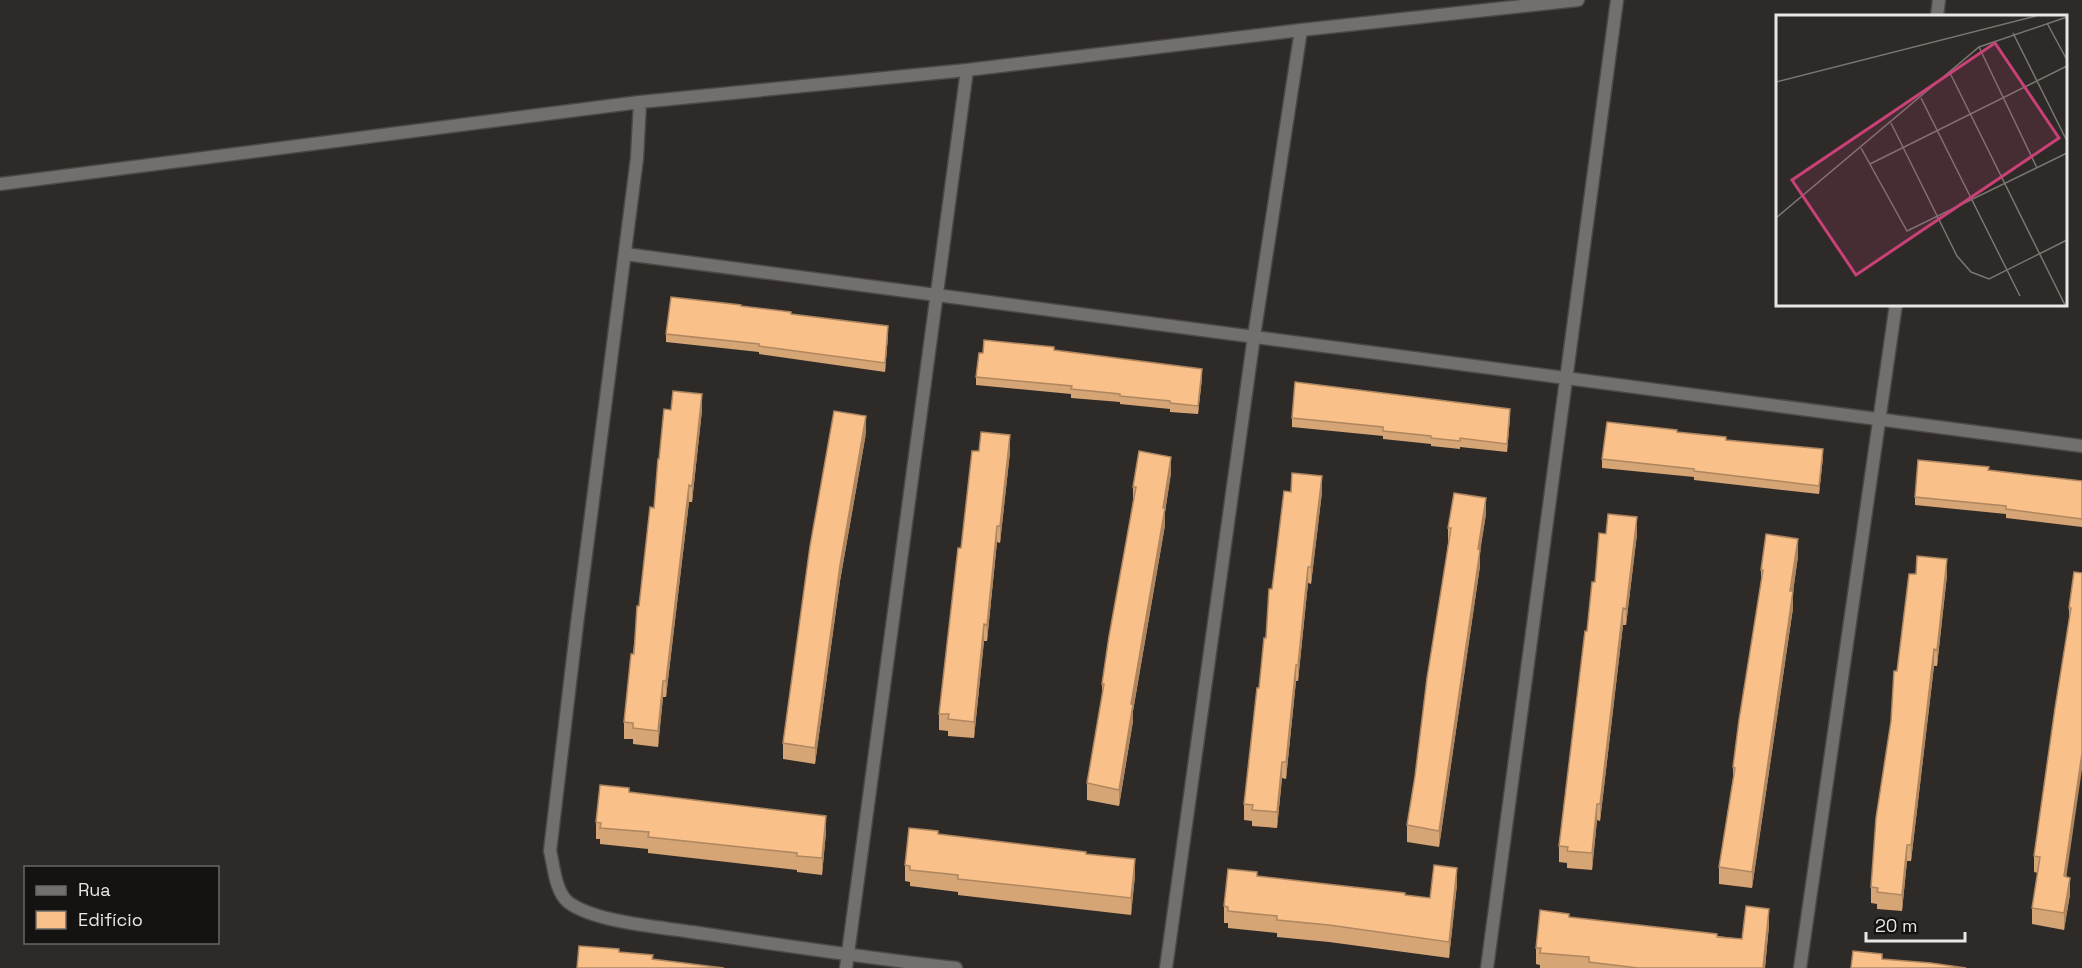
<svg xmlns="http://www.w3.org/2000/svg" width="2082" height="968" font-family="'Space Grotesk',sans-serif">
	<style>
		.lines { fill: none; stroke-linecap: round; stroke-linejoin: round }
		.minor-casing { stroke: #4c4845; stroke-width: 15 }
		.minor { stroke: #72706f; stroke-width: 12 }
		.wall { fill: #d6a576 }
		.shaded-wall { fill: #ae8660 }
		.building { fill: #f9c089; stroke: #ae8660; stroke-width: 1.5 }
		.inset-road { fill: none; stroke: #797673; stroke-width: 1.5 }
		.view { fill: #ca4177; fill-opacity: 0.15; stroke: #ca4177; stroke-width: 3 }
		.inset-edge { fill: none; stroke: #e9e7e5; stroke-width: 3 }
	</style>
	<rect width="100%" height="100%" fill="#2e2a27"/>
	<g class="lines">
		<defs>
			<path id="minor" d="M1937,16L1939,0
				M640,102L637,158L577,624L550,851C554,866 555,891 568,902C594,922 659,927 692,932C780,945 867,958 956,968
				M0,184L640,102L967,70L1301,30L1578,0
				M625,254L2082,446
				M846,968L967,70
				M1166,968L1254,336L1301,30
				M1487,968L1617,0
				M1800,968L1896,304"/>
		</defs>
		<use href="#minor" class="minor-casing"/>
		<use href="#minor" class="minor"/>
	</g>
	<path class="wall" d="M741,306L791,314L888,335L885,372L759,354V352L666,342V334Z
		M1054,350L1202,378L1198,414L1170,412V409L1120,404V402L1071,398V394L976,385V377Z
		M671,410H702L692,502H689L666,697H663L658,747L633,744V739H624V722L639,606L654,508L659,459Z
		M1510,417L1507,452L1460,447V449L1431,446V444L1383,439V436L1292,427V418Z
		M1677,432L1726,440L1823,457L1819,494L1694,480V477L1602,468V459Z
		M866,433L840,581L815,764L783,759V743Z
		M979,451L1010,452L1000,543L997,542L987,641H984L974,738L948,736V731L939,730V714L961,548Z
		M1989,470L2082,481V527L2006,518V514L1915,505V497Z
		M1171,473L1165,512V525L1133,711V721L1119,806L1087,800V783L1102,697V684L1133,501V487Z
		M1322,492L1311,584L1308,583L1298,681H1296L1286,779L1282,778L1277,828L1252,826V821L1244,820V804L1272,589Z
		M1486,514L1480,550V566L1439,847L1407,842V825L1415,776L1448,544V528Z
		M1606,534H1637L1626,625H1623L1600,821L1597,820L1592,870L1567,868V863L1559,862V846L1595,582Z
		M1798,556L1793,592V608L1752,888L1719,884V867L1733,778V767L1761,586V570Z
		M2074,572L2066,877L2070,894L2064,930L2032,924V908L2038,873L2034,872V856L2069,621V608Z
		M1916,574L1947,575L1937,666H1934L1911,861H1907L1902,911L1877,909V904L1871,903V887L1897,671Z
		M629,792L826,832L822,875L797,872V870L648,853V849L600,844V839H596V822Z
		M938,834L1086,854L1135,875L1131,915L958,895V892L910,886V882L905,881V865Z
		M1257,876L1430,898L1457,884L1449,958L1329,942L1277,937V933L1228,928V923H1224V906Z
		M1569,917L1742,939L1769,925L1765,968H1540V965L1536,964V948Z"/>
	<path class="shaded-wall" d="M888,326V335L885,372V363Z
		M1202,369V378L1198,414V406Z
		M702,394V410L692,502V486Z
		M1510,409V417L1507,452V444Z
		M866,416V433L840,581L815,764V748L840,565Z
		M1010,435V452L1000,543V526Z
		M1823,449V457L1819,494V486Z
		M1171,457V473L1165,512V525L1133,711V721L1119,806V790L1131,704Z
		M1322,476V492L1311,584V567Z
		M689,485V502L666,697V681Z
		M1486,498V514L1478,566V549Z
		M1637,517V534L1626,625V609Z
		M997,526V542L987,641V625Z
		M1798,539V556L1793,592V608L1752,888V872Z
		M1480,550V566L1439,847V831Z
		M1947,559V575L1937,666V650Z
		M1308,567V583L1298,681V665Z
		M1623,608V625L1600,821V804Z
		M984,624V641L974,738V722Z
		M1934,649V666L1911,861V845Z
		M1296,665V681L1286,779V762Z
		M663,681V697L658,747V731Z
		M2082,753V769L2064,893V876Z
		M1282,762V778L1277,828V812Z
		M1597,804V820L1592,870V853Z
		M826,816V832L822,875V858Z
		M1907,845V861L1902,911V895Z
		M1135,859V875L1131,915V898Z
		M1457,868V884L1449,958V942Z
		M2070,878V894L2064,930V913Z
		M1769,909V925L1765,968H1763Z"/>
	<path class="building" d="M671,297L741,305V306L791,312V314L888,326L885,363L759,346V344L666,334Z
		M984,340L1054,347V350L1202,369L1198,406L1170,403V401L1120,396V394L1071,389L1072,386L976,377L979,353H983Z
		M1295,382L1510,409L1507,444L1460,438V441L1431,438V436L1383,431V427L1292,418Z
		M673,391L702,394L692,486L689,485L666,681H663L658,731L633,728V723L624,722L631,654H634L637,606H639L650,507L654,508L658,459H659L664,409L671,410Z
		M834,411L866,416L840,565L815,748L783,743L810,546Z
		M1607,422L1677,430V432L1726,437V440L1823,449L1819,486L1694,471V469L1602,459Z
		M981,432L1010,435L1000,526H997L987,625L984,624L974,722L948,719L949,714H939L958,548H961L972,451H979Z
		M1139,451L1171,457L1163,508H1165L1131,704H1133L1119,790L1087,783L1104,684H1102L1109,636L1136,487H1133Z
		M1918,460L1989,467L1988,470L2082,481V519L2006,509V506L1915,497Z
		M1292,473L1322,476L1311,567H1308L1298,665H1296L1286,762H1282L1277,812L1252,810L1253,805L1244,804L1257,688H1259L1264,638H1266L1269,589H1272L1284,491L1291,492Z
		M1454,493L1486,498L1478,549L1480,550L1439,831L1407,825L1415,776L1427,678L1451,528H1448Z
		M1608,514L1637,517L1626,609L1623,608L1600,804H1597L1592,853L1567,851L1568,847L1559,846L1585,631H1587L1592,582H1595L1599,533L1606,534Z
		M1766,534L1798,539L1790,591H1793L1752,872L1719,867L1735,768L1733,767L1739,720L1763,570H1761Z
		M1917,556L1947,559L1937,650L1934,649L1911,845H1907L1902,895L1877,892L1878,888L1871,887L1876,818L1891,721L1894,671H1897L1909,574H1916Z
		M2074,572L2082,573V753L2064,876L2070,878L2064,913L2032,908L2040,857L2034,856L2055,708L2071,608H2069Z
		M600,785L629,788V792L826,816L822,858L797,856V853L648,837L649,832L600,828L601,823L596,822Z
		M909,828L938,831V834L1086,852V854L1135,859L1131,898L958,879V875L910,870V866L905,865Z
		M1434,865L1457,868L1449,942L1329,925L1277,920V916L1228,911V907L1224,906L1228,869L1257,872V876L1405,893V895L1430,898Z
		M1746,906L1769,909L1763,968H1638L1589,962V957L1540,953L1541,948H1536L1540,910L1569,914V917L1717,934V937L1742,939Z
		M579,946L619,949V952L653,955L652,959L724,968H577Z
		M1853,951L1882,954V959L1931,963L1966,968H1851Z"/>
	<g transform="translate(1776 15)">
		<rect width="291" height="291" fill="#2e2a27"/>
		<path class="inset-road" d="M271,8L291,45M237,18L291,126M203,32L261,153M174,58L289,290M0,67L260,1M145,83L244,281M115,108L181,241L195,257L213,264L291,225M85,133L131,216L291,138M94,149L291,51M0,203L203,32L291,2"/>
		<path class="view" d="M219,28L283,123L80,260L16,165Z"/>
		<rect width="291" height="291" class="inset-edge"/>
	</g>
	<rect x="24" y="866" width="195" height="78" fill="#151312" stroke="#6a6866" stroke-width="1.5"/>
	<rect x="36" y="886" width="30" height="9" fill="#72706f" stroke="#6a6866" stroke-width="1.5"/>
	<text x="78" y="896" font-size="18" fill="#e9e7e5">Rua</text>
	<rect x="36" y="911" width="30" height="18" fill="#f9c089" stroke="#6a6866" stroke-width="1.5"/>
	<text x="78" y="926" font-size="18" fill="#e9e7e5">Edifício</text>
	<path d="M1866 932v9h99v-9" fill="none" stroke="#e9e7e5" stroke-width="3"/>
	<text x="1875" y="932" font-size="18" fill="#e9e7e5" stroke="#151312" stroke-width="4.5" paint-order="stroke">20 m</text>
</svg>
